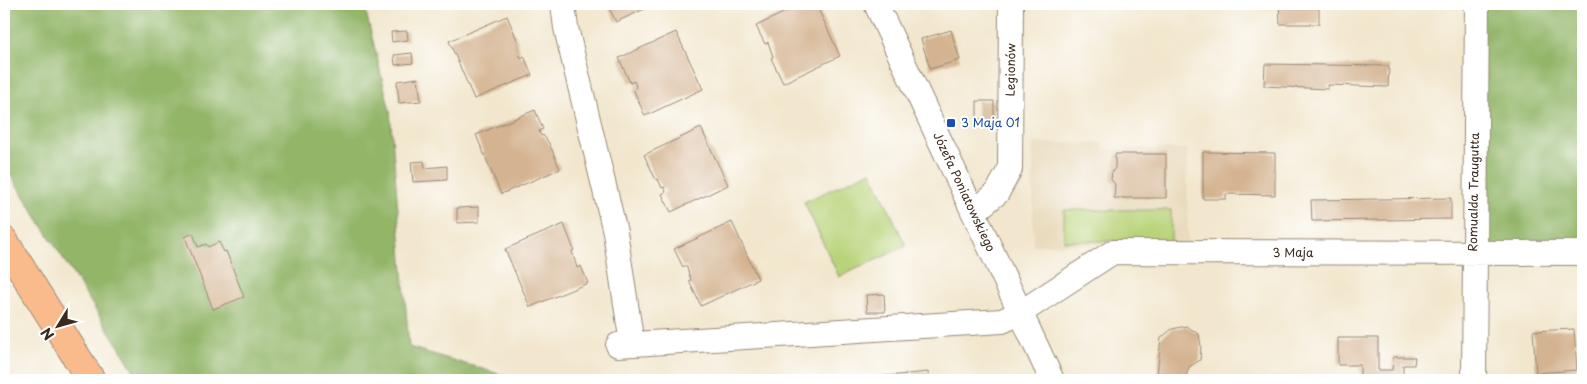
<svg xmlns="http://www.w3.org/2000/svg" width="1587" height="384" font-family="'Playpen Sans',sans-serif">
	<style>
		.built { fill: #e8d9ba }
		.green { fill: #b8d378; stroke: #7a7e4b }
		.forest { fill: #92b568; stroke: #667043 }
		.building { fill: #d4b390 }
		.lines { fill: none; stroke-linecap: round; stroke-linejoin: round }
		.minor-casing { stroke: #968876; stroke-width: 26 }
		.major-casing { stroke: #968876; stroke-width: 30 }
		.minor { stroke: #fff; stroke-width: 24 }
		.major { stroke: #fabb8c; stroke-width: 28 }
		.transit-dot { fill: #1a4fb4; stroke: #fff; stroke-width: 2 }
		.labels { text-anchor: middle; stroke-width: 4; stroke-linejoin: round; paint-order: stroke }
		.street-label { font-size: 12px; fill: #3b2a1e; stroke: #fff }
		.transit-label { font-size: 12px; fill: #164399; stroke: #fff; text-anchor: start }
	</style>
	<rect width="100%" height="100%" fill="#fff"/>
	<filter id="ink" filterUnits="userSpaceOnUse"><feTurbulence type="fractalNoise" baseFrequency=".02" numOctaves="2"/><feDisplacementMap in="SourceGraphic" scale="10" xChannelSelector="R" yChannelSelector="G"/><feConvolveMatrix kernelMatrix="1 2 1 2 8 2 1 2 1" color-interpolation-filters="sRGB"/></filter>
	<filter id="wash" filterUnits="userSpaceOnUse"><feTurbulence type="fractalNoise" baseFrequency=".0096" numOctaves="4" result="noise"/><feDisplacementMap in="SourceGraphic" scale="20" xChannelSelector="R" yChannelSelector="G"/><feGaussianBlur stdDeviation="1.12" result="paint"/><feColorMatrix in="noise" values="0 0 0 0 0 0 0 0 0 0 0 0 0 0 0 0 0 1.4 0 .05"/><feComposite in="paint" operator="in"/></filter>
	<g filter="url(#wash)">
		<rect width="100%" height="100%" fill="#f2e7ce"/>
		<path class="built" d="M1033,143H1102L1103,149H1187L1188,245H1033Z"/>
		<path class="green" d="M871,171L906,246L839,277L804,202Z
			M1064,210H1171V241H1064Z"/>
		<path class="forest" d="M4,4H364L390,111L409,347L519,380H140L4,165Z
			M1472,4H1583V253H1474Z"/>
		<g id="blocks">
			<path class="building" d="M607,4H655L616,22Z
				M802,4H816L840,56L783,83L771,58L773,57L768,42L765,44L756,26Z
				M1279,4H1319V24H1280Z
				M507,16L518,42H517L520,52L519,53L521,58L524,56L532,75L474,99L449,41Z
				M951,30L960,60L930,69L921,39Z
				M407,31L408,40L392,42L391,32Z
				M676,32L703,89L645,116L634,91L636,86L634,81L630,83L619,58Z
				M412,53L413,63L395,65L394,55Z
				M1265,64L1389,66L1388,87L1328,85V89L1264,86Z
				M418,78L421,101L399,103L397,81Z
				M977,101H994V119H977Z
				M535,110L543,129L539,131L541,136L543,135L549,143L560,169L501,194L476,135Z
				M701,128L728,185L671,212L662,194L666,192L664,187L662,188L658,179L656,180L644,155Z
				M1203,152L1275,153V195L1226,194V199H1203Z
				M1115,154H1166V198H1114L1115,184L1111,180L1112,172L1115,168Z
				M424,161L425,168L447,166V180L413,182L411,162Z
				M1451,198V219L1312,221L1311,200Z
				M479,207V222L457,223V208Z
				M732,222L758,279L701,306L689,281L691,280L686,265L683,267L674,249Z
				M564,224L574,250L572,251L577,268L581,266L588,283L530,307L505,249Z
				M193,233L198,247L206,244L208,247L219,242L224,252L226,251L244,297L213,309L185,237Z
				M884,294L885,312H867L866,295Z
				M1186,326L1199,334L1201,346L1200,360L1189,367L1185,380H1142L1157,374L1161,338L1172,329Z
				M1574,329L1577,370L1536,373L1533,331Z
				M1338,338H1378V370H1392L1393,357H1415L1414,365H1403V380L1360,379V365H1338Z
				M928,372L929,380H858V379Z"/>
		</g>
	</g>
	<g filter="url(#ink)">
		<use href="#blocks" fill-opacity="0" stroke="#968876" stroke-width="1"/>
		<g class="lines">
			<defs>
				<path id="minor" d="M563,4L566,28L615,232L632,344
					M876,4L1052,380
					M974,212L997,193L1010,169L1011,4
					M618,345L1002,321L1020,313L1113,252L1583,253
					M1474,380L1477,4"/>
				<path id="major" d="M4,241L91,380"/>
			</defs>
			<use href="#minor" class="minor-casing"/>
			<use href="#major" class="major-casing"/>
			<use href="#minor" class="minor"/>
			<use href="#major" class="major"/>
		</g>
	</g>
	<rect class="transit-dot" x="946" y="118" width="10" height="10" rx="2.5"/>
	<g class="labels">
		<g class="street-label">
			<text transform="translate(1011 70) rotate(-89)" y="4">Legionów</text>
			<text transform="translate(964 192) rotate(65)" y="4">Józefa Poniatowskiego</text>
			<text transform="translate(1474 192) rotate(-89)" y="4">Romualda Traugutta</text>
			<text x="1293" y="257">3 Maja</text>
		</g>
		<g class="transit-label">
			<text x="961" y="127">3 Maja 01</text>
		</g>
	</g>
	<rect width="1587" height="384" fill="none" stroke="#fff" stroke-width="20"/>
	<g transform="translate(58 326) rotate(233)" stroke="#ffffff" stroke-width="4" paint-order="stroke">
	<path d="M0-4L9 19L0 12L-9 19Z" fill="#3b2a1e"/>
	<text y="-8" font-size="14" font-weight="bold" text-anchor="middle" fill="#3b2a1e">N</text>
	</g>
</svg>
